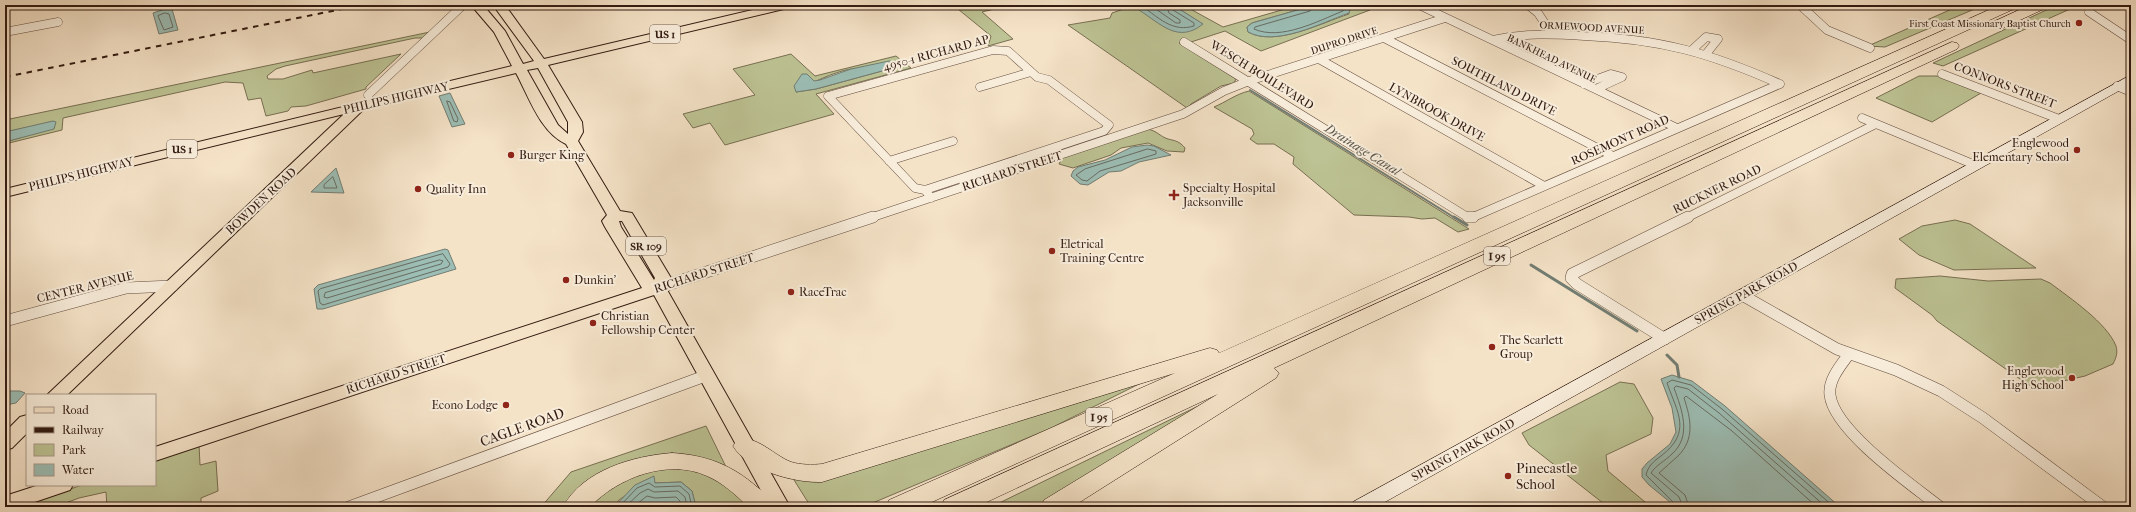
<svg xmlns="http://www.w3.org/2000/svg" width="2136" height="512" font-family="'IM FELL French Canon',serif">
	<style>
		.green { fill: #bdc394; stroke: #786f52; fill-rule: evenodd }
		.water { fill: #9cbeb5; stroke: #727d73 }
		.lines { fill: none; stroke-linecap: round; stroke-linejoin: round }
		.shore { stroke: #686c63; stroke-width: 1 }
		.stream-far1 { stroke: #727d73; stroke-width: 2 }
		.stream { stroke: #727d73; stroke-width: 3 }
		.minor-far1-casing { stroke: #644d3f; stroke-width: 9 }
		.minor-casing { stroke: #644d3f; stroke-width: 12 }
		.secondary-casing { stroke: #331b11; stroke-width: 1 }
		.primary-casing { stroke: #331b11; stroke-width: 2 }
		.motorway-casing { stroke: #331b11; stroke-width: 1 }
		.minor-far1 { stroke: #f8eddb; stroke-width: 8 }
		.minor { stroke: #f8eddb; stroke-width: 11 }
		.secondary { fill: #f8eddb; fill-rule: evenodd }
		.primary { fill: #f5e3c8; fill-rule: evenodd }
		.motorway { fill: #f5e3c8; fill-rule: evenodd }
		.rail { stroke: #331b11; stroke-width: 2; stroke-dasharray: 5.5 5.5; stroke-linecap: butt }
		.poi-dot { fill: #8f2418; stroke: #f8eddb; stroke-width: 1.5 }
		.labels { text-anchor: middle; stroke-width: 4; stroke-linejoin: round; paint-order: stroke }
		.far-poi-label { font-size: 10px; fill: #331b11; stroke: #f8eddb; text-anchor: end }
		.far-street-label { font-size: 10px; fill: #331b11; stroke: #f8eddb }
		.shield { fill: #f8eddb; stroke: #6e5a4e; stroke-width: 1 }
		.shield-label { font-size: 11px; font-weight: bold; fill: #331b11 }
		.street-label { font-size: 12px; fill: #331b11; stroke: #f8eddb }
		.poi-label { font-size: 12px; fill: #331b11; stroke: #f8eddb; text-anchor: start }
		.water-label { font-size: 13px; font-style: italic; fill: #58544a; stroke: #f8eddb }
		.near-street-label { font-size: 14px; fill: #331b11; stroke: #f8eddb }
		.near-poi-label { font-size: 14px; fill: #331b11; stroke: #f8eddb; text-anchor: start }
	</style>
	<rect width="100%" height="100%" fill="#f5e3c8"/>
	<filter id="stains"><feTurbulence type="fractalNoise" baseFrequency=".005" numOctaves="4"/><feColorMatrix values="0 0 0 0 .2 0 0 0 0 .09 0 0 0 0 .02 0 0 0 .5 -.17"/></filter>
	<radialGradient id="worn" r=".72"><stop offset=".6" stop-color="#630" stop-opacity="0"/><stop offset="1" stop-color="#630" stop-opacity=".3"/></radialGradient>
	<path class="green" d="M953,5H1011L982,12L1013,39L988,46L991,36Z
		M1136,5H1145L1141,6L1202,24L1173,5H1183L1223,27L1299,5H1315L1252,23L1247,27L1248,32C1276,47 1321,23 1349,14L1347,6L1343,5H1360L1370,10L1261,51L1225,31L1191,42L1184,41L1179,43L1236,79L1234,83L1221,86L1191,104L1187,108L1068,25L1110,18L1112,13Z
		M1961,5H1984L1885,47L1868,46Z
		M2057,5H2079L1943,66L1933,63Z
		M430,32L425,38H415L285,66L276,69L267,76L268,79H283L312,70L313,73L401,54L366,87V89L306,106L291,107L288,111L266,116L261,98L248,100L243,83L225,82L63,118L62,130L5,144V142L23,137L30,127L5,132V120Z
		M791,54L815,76L896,56L911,68L816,94L834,114L725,145L710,123L693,128L683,114L755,95L733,69ZM893,68L816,89L796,92C811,83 833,72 851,69C864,67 879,68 893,68Z
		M1919,76H1937L1981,93L1932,122L1876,98Z
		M1249,91L1469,229L1458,232L1435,218L1422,219L1409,217L1354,215L1293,164L1294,157L1274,144H1257L1250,139L1254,134L1252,129L1214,107C1226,102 1236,94 1249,91Z
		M1147,129C1158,131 1159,136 1168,139C1176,141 1179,141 1185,148L1184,152L1167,151L1148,143L1121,148L1111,155L1073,168L1059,164L1062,158Z
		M1955,220L1970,224L2036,268L1954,270L1919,255L1899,239L1922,226Z
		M1940,276L1988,281L2041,279L2050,283C2070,298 2107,323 2116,346C2118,353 2116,358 2113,364L2085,376L2033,388L1937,321L1932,315L1895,288L1896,279Z
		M1620,382L1634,384L1653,418L1651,434L1606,455L1608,471L1651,507H1608L1529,445L1522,433Z
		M1141,383L1051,428L863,507H811L794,480L796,477Z
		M1229,391L1046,507H991Z
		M706,426L727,469L675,456L567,507H541L571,472Z
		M199,444L200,465L216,461L218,491L201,498V507H107L106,492L79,498L55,507H25L24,505L82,485H155V460Z
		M664,467L697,470L727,486L748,507H696L692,491L681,482L655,483L653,477L619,500L614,507H582L608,485Z"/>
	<path class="water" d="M1145,5H1173L1203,24C1178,44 1161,24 1139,10Z
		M1315,5H1343L1350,10L1349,13C1321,23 1276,47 1248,32L1247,27L1252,23Z
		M165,9H172L178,30L159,34L153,13Z
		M889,61L894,62L895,65L893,68L816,89L796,92L794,86L802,74H807L814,81L820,80L851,69Z
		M450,93L465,124L452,127L439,96Z
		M53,121L56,122L54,129L5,142V132Z
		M1147,145L1154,146L1171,155L1139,162L1121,171L1109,172L1088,185L1080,184L1071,176L1073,171L1078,167L1105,160L1132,147Z
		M336,168L344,193L311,192Z
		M445,249L448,250L456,269L323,309H317L314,289L318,285Z
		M1672,375L1692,381L1725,406L1840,507H1676L1649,485L1642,477V469L1647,463L1670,444L1676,432L1672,408L1661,379Z
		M5,391H20L25,393L16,403L5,405Z
		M654,476L655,483L681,482L692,491L696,507H614L635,485Z"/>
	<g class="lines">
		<path class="shore" d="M1145,5L1146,9C1161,20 1174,32 1194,26V23L1173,10L1171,5
			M1150,5L1176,23H1180V20L1169,13L1166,5
			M1313,5L1310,11L1255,27L1254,29C1281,41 1318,21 1343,11V5
			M165,13L169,14L173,27L164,30L158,16Z
			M447,101L450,102L458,119L457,122L454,121Z
			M1148,149L1156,151V154L1100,171L1087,181L1082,180L1076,175L1085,169Z
			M333,177L337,188H324V185Z
			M443,254L450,264L448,267L323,305L320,303L318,291L320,289Z
			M440,260L443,261L441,264L327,298L324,297L325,293Z
			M619,507L637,488L649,483L655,487L680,486L689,494L692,507
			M625,507L640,493L648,489L654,492L678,491L685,497L687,507
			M633,507L647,496L655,498L676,497L680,501L681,507
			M1678,507L1646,475C1648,466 1654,461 1661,456C1692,432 1678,414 1667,383L1672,380L1691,385L1722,409L1834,507
			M1683,507L1679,497L1651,473C1656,465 1665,461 1672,454C1692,436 1682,410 1674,388L1676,386L1688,389L1719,413L1826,507
			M1689,507L1685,495L1659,473C1665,467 1672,462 1678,456C1695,439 1691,419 1684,398L1686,396L1732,431L1817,507"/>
		<path class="stream-far1" d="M1250,90L1455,218"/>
		<path class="stream" d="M1454,217L1467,225
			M1531,265L1637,331
			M1667,355L1677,365L1679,377"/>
		<defs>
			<path id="minor-far1" d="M1419,5L1677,128
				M1528,5L1538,13L1552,34
				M1800,5L1827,30L1870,48
				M2089,12L2131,40
				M5,32L58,22
				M1384,38L1613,156
				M1493,40C1523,33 1553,34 1584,36C1661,39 1710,53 1780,84
				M1184,42L1469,218
				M993,50L1008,51L1037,77L1049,80L1109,125L1104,131L925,190L915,188L828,96Z
				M1692,50L1706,37L1718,39L1706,54
				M1319,59L1544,186
				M1942,74L2059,119
				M1584,84L1611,74L1622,77L1596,89
				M2117,86L2131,92
				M980,87L1031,72
				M368,95L463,5
				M1862,118L1975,165
				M889,161L953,141
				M925,190L931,198
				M870,218L1183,114L1224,91L1249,81L1445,18
				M1471,218L1780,84
				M1686,218L1876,124"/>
			<path id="minor" d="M1468,217H1473
				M658,288L873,217
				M1742,295L1837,349L1896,370L1941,391L1983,418L2103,507
				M5,321L126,288L172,286
				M1665,339L1577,284L1571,278L1572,274L1688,217
				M1849,354C1841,365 1828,380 1830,395C1834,431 1912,485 1940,507
				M349,507L705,376"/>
			<path id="secondary" d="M2131,75V84L1376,507H1350L1353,502Z"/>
			<path id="primary" d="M471,5H483L505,31L523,64L534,61L493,5H505L544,59L774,5H794L788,8L548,65L582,122L583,132L578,141L620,211L632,213L671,278L666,288L790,507H770L654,295L155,461V447L642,288L605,227L602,221L607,215L566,144C540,132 529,97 516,73L364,109L67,395H47L344,114L5,197V189L512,66L494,32ZM538,68L568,122V134L558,125L527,70ZM619,221H622L655,278L654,280L621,227Z
				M27,415V433L12,448L5,450V432L20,417Z
				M39,485H73L70,490L20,507H5V496Z"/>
			<path id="motorway" d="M2000,5H2018L2016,8L921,507H886L889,500L1175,373L822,482C795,483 748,471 733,446L737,440C756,434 773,455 791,462C801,465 812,465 822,464L1203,350L1210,348L1217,350L1219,353Z
				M2030,5H2048L2046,8L2003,28H1993L1991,25L1993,22Z
				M1952,42L1957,43L1959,46L1957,49L1274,368L1279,373L1276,378L1072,507H1041L1044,500L1218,394L976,507H941L944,500Z
				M672,453C706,455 732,465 757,487C765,493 772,499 776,507H748C736,495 723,483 707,476C668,458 617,478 590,507H563C583,470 633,456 672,453Z"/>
		</defs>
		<use href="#minor-far1" class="minor-far1-casing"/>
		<use href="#minor" class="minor-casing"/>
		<use href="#secondary" class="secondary-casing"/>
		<use href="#primary" class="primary-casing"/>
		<use href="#motorway" class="motorway-casing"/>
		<use href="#minor-far1" class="minor-far1"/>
		<use href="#minor" class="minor"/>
		<use href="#secondary" class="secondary"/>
		<use href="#primary" class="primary"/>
		<use href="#motorway" class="motorway"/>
		<path class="rail" d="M5,77L362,5"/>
	</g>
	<g class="poi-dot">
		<circle cx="2079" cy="23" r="4"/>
		<circle cx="2077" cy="150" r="4"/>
		<circle cx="511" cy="155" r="4"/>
		<circle cx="418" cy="189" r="4"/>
		<path d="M1172 189h4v4h4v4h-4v4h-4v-4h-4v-4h4z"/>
		<circle cx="1052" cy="251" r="4"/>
		<circle cx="566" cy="280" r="4"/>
		<circle cx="791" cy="292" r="4"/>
		<circle cx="593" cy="323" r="4"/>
		<circle cx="1492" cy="347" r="4"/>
		<circle cx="2072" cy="378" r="4"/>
		<circle cx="506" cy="405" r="4"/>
		<circle cx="1508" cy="476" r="4"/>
	</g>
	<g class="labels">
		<g class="far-poi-label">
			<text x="2071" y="27">First Coast Missionary Baptist Church</text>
		</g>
		<g class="far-street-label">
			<text transform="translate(1592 27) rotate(3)" y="4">ORMEWOOD AVENUE</text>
			<text transform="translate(1344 40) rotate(-18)" y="4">DUPRO DRIVE</text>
			<text transform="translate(1552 58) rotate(26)" y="4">BANKHEAD AVENUE</text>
		</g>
		<g class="shield">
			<rect x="650" y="25" width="30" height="18" rx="3"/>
			<rect x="167" y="140" width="30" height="18" rx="3"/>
			<rect x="626" y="237" width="40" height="18" rx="3"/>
			<rect x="1484" y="247" width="26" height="18" rx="3"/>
			<rect x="1086" y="408" width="26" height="18" rx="3"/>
		</g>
		<g class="shield-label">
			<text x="665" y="38">US 1</text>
			<text x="182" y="153">US 1</text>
			<text x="646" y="250">SR 109</text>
			<text x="1497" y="260">I 95</text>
			<text x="1099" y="421">I 95</text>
		</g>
		<g class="street-label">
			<text transform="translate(936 53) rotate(-15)" y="4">4950-1 RICHARD AP</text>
			<text transform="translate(1262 75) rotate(32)" y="4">WESCH BOULEVARD</text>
			<text transform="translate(2005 85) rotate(21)" y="4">CONNORS STREET</text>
			<text transform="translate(1504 86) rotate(27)" y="4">SOUTHLAND DRIVE</text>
			<text transform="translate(396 98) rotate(-13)" y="4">PHILIPS HIGHWAY</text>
			<text transform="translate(1437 112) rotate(29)" y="4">LYNBROOK DRIVE</text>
			<text transform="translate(1620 140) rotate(-24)" y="4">ROSEMONT ROAD</text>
			<text transform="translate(1012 171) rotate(-18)" y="4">RICHARD STREET</text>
			<text transform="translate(81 174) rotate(-14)" y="4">PHILIPS HIGHWAY</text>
			<text transform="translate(1717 189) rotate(-26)" y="4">RUCKNER ROAD</text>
			<text transform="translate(261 201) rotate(-43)" y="4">BOWDEN ROAD</text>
			<text transform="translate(704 273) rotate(-18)" y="4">RICHARD STREET</text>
			<text transform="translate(85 287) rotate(-14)" y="4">CENTER AVENUE</text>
			<text transform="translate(1746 293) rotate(-29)" y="4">SPRING PARK ROAD</text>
			<text transform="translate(396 374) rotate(-18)" y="4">RICHARD STREET</text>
			<text transform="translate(1463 450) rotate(-29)" y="4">SPRING PARK ROAD</text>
		</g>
		<g class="poi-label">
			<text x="2069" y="147" text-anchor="end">Englewood<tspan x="2069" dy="14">Elementary School</tspan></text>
			<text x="519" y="159">Burger King</text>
			<text x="1183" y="192">Specialty Hospital<tspan x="1183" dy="14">Jacksonville</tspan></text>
			<text x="426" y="193">Quality Inn</text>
			<text x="1060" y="248">Eletrical<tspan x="1060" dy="14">Training Centre</tspan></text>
			<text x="574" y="284">Dunkin'</text>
			<text x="799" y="296">RaceTrac</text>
			<text x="601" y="320">Christian<tspan x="601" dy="14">Fellowship Center</tspan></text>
			<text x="1500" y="344">The Scarlett<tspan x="1500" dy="14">Group</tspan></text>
			<text x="2064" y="375" text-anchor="end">Englewood<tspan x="2064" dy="14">High School</tspan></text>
			<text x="498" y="409" text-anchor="end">Econo Lodge</text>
		</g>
		<g class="water-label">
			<text transform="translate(1363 149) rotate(32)" y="5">Drainage Canal</text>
		</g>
		<g class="near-street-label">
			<text transform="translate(522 427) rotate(-20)" y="5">CAGLE ROAD</text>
		</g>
		<g class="near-poi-label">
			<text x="1516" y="473">Pinecastle<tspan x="1516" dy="16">School</tspan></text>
		</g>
	</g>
	<rect width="2136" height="512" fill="none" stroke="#f5e3c8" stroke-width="20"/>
	<rect x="6" y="6" width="2124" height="500" fill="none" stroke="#331b11" stroke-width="2"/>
	<rect x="10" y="10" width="2116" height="492" fill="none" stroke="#331b11"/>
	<rect x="26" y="394" width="130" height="92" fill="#f8eddb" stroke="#a9998a"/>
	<rect x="34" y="407" width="20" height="6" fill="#f5e3c8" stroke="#a9998a"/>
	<text x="62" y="414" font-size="12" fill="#331b11">Road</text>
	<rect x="34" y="427" width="20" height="6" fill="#331b11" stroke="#a9998a"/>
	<text x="62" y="434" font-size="12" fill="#331b11">Railway</text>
	<rect x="34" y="444" width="20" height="12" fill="#bdc394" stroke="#a9998a"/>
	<text x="62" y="454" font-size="12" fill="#331b11">Park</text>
	<rect x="34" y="464" width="20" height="12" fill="#9cbeb5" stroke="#a9998a"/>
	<text x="62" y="474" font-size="12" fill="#331b11">Water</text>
	<rect width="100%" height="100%" filter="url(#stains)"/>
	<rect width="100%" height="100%" fill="url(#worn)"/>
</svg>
